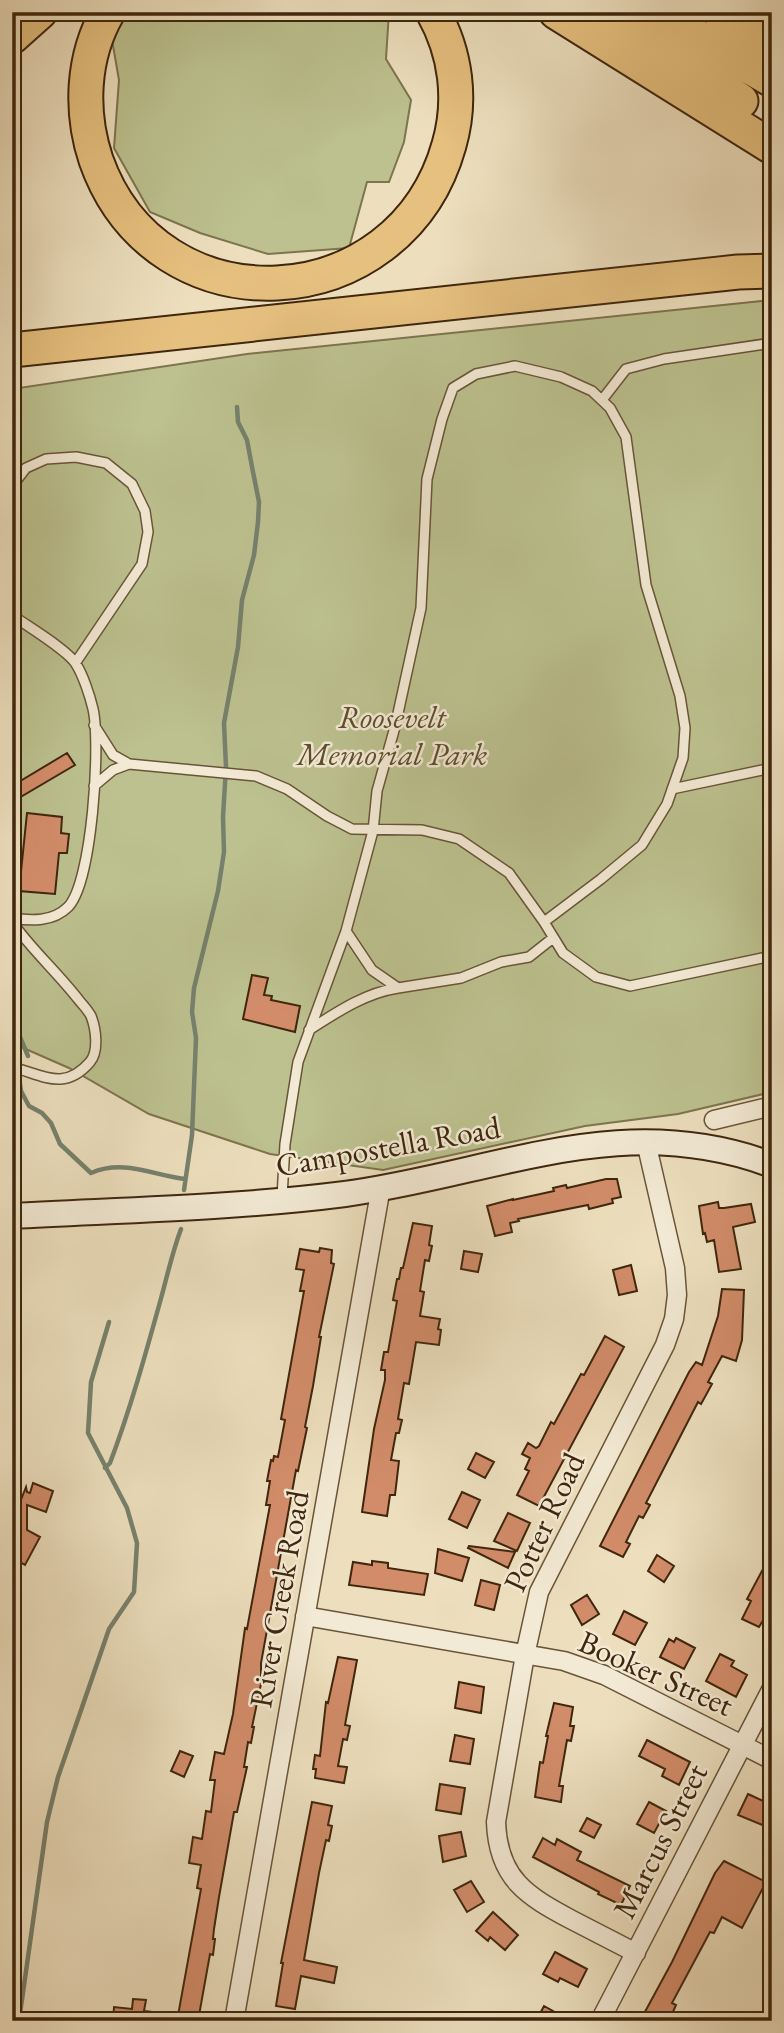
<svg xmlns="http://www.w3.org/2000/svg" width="784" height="2033" font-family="'EB Garamond',serif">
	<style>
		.green { fill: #bcc18f; stroke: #7e744e; stroke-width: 2 }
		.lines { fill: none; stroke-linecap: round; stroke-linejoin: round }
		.stream { stroke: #76816d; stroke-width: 4.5 }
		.building { fill: #d28c6a; stroke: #3f260d; stroke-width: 2 }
		.lane-casing { stroke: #6a5439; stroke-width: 12 }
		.street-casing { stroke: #6a5439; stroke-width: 21 }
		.secondary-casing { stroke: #3f260d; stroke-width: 28 }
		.highway-casing { stroke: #3f260d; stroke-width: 37 }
		.lane { stroke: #f3ead5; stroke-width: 9 }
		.street { stroke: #f3ead5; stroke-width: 18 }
		.secondary { stroke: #f3ead5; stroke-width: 24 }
		.highway { stroke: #e6c07f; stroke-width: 33 }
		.labels { text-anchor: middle; stroke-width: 5; stroke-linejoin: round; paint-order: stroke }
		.park-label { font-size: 32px; font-style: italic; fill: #5e4d2e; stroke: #f3ead5 }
		.street-label { font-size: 32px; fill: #3f260d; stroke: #f3ead5 }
	</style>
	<rect width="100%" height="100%" fill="#eddfbe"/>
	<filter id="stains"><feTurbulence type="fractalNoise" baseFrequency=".00286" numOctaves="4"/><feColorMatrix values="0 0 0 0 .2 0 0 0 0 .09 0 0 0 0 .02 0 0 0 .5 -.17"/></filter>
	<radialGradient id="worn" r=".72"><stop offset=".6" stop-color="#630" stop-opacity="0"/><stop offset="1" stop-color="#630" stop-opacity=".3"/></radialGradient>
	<path class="green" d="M126,12H389L386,59L411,100L404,142L389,182H367L349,248L268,254L200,233L150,212L114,148L119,80L112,40Z
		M772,300V1092L678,1114L585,1126L383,1170L270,1154L149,1114L69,1068L12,1043V389L247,354Z"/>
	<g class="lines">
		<path class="stream" d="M14,1004L17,1030L28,1056
			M19,1078L21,1091L29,1106L42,1113L51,1123L60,1144L91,1173C124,1159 152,1175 185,1179
			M184,1190L192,1135L196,1038L192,1012L194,988L218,891L224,852L223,817L226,767L224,723L238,647L242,600L254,555L258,522L259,502L253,472L247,440L238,422L237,407
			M105,1468L110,1463C130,1410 145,1356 160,1302C167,1277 172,1253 181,1229
			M19,2021L47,1822L58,1777L109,1629L134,1592L137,1543L127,1508L88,1433L91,1382L109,1322"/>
	</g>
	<path class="building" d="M67,753L75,765L12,802V786Z
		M27,813L62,817L61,833L69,834L67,853H59L55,894L19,891Z
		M252,975L268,978L264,995L272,996L271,1000L300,1006L295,1032L243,1019Z
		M606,1179H617L621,1197L612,1199L613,1203L589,1209L588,1205L518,1219L519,1221L510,1223L512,1232L495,1236L487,1206L513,1199V1200L554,1191L553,1188L566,1185L567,1188Z
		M718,1202L719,1208H724L751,1204L755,1222L733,1227L741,1269L719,1272L714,1240L707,1242L705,1233L703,1234L699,1206Z
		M413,1223L432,1226L429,1245L432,1246L429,1261L425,1260L420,1291L424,1292L420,1316L440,1319L438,1329L441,1330L439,1345L416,1342L409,1384L404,1383L398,1419L402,1420L399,1433H396L391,1460L399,1461L395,1495H390L387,1516L362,1512L374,1429L385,1380V1370H381L384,1352H388L397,1301L393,1300L397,1279H399L401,1268H403Z
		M320,1248L332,1250L331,1263L334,1264L319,1337H321L313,1386L305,1427L307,1428L298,1471L296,1470L261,1663V1684L252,1727H254L251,1743L248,1742L244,1767H247L237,1812H234L219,1897L214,1929L213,1939H215L213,1955L210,1954L198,2021H177L201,1889L197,1888L201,1865L189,1863L193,1837L202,1839L206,1811L211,1812L215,1780H210L215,1752L224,1754L233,1714L245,1628L247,1629L270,1505H266L270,1481H267L271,1460L273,1461L274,1456L278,1457L285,1420L281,1419L304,1291H300L304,1270L296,1269L300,1249L319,1252Z
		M464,1251L482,1254L478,1272L461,1269Z
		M631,1265L637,1291L619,1295L613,1270Z
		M722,1289L744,1290L742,1340L736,1361L722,1356L708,1382L712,1384L706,1395L701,1404L698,1402L646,1503L650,1505L643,1518L639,1516L626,1542L630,1544L623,1557L600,1546L689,1372L696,1362L702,1365L718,1316Z
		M605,1336L624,1347L539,1506L517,1495L529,1471L525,1469L530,1458L522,1454L528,1443L536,1448L539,1446L551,1422L554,1424L581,1374L584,1375Z
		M476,1453L494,1462L485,1478L468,1469Z
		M33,1483L53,1491L46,1512L27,1505V1530L40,1537L25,1565L12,1558V1523L26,1487L27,1492L30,1493Z
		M462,1492L480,1500L467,1528L449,1519Z
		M508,1513L530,1523L517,1551L494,1541Z
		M469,1546L515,1552L508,1568L468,1548Z
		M438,1549L469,1558L462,1581L435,1573Z
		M772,1552V1606L759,1627L742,1619L751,1601L747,1599Z
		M657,1555L674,1566L664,1582L648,1571Z
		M372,1561L388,1563V1568L428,1574L424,1595L349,1585L353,1562L372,1565Z
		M481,1580L500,1585L494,1610L475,1605Z
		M587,1595L599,1614L582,1625L571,1605Z
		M624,1611L647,1623L635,1645L613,1634Z
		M676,1638L695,1648L684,1669L660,1657L669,1639L674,1642Z
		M720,1654L734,1661L731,1666L747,1675L736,1697L706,1681Z
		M338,1657L357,1660L345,1725L350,1726L347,1740L343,1739L338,1766L347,1767L344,1783L315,1778L316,1769H313L315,1755L320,1756L326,1702L328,1703Z
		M459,1682L484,1687L481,1713L455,1708Z
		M554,1703L573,1707L570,1726H574L571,1741L567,1740L559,1786H563L561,1802L535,1797L540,1762L543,1763L548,1736H546Z
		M455,1735L474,1739L470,1764L450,1761Z
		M647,1740L690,1762L679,1785L662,1776L665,1769L639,1756Z
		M180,1751L193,1756L184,1777L171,1771Z
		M440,1784L465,1788L461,1814L436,1810Z
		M748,1794L772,1805V1829L738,1815Z
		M312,1802L332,1806L328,1825L332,1826L329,1841L326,1840L319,1873L304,1960L337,1967L334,1983L301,1976L295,2009L276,2006L283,1963H281Z
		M649,1802L666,1811L654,1833L637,1824Z
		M587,1818L601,1825L594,1838L580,1831Z
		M461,1832L466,1856L443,1862L439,1836Z
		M543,1838L555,1845L557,1839L581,1852L577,1860L630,1886L621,1905L598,1894L599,1892L533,1857Z
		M724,1861L766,1882L742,1928L722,1917L714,1933L710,1932L672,2003L676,2005L669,2021H640L672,1962L715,1873Z
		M471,1881L484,1902L467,1912L454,1890Z
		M493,1912L518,1935L505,1950L490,1937L488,1941L476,1931Z
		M555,1952L587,1969L578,1987L560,1978L558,1982L543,1974Z
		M133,1999L146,2000L144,2011L160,2013V2021H113L114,2007L132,2009Z
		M544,2006L571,2021H536Z"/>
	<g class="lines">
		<defs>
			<path id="lane" d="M602,400L626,369L664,359L772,343
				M12,486L26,468L46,459L76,457L106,463L132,484L145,511L148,532L142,564L76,662
				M12,615C27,626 68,650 76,664C83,675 90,696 93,709C101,744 92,883 68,907C53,922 31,921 12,918
				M94,725L113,755L129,764L256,776L287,789L327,816L352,829L422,830L459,839L509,873L544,922L563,953L596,977L630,986L772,956
				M94,786L113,770L129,764
				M672,789L772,768
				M12,922C32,950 57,972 78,999C82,1004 88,1010 91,1016C96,1029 99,1051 90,1062C64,1092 43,1075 12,1067
				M544,922L601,879L642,845L667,804L683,758L685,728L680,696L646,585L626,437L610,408L592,391L561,377L515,366L476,374L453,388L442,419L427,479L421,608L395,727L377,791L373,831L346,931L372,970L398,988L461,978L501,962L529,957L553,938
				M309,1030C337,1012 365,993 398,988
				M282,1197L285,1144L298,1062L346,931"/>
			<path id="street" d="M714,1120L772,1106
				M305,1616L564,1661L604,1675L772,1760
				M636,1953C615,1942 593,1931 572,1920C527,1896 498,1879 496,1822L525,1655L539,1592L665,1345L674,1319L677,1295L675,1268L646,1142
				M234,2021L381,1187
				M600,2021L772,1688"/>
			<path id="secondary" d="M12,1216C123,1210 235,1208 345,1194C494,1174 621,1108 772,1165"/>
			<path id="highway" d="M108,12C82,57 80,112 96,160C157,333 400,320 449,145C462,100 456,53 433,12
				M556,12L772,147
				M610,12L741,101
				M655,12L772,80
				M719,12L772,45
				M12,37L40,12
				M12,350L738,272L772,271"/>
		</defs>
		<use href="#lane" class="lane-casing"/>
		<use href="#street" class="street-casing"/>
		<use href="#secondary" class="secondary-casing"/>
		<use href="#highway" class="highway-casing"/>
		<use href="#lane" class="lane"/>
		<use href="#street" class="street"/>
		<use href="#secondary" class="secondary"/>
		<use href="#highway" class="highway"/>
	</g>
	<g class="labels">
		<g class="park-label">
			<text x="392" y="728">Roosevelt<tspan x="392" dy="37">Memorial Park</tspan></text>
		</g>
		<g class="street-label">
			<text transform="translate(388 1146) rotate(-10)" y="11">Campostella Road</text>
			<text transform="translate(544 1522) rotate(-65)" y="11">Potter Road</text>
			<text transform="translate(279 1599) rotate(-80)" y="11">River Creek Road</text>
			<text transform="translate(656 1673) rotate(24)" y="11">Booker Street</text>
			<text transform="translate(660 1841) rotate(-63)" y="11">Marcus Street</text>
		</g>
	</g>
	<rect width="784" height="2033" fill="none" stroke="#eddfbe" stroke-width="42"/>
	<rect x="14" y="14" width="756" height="2005" fill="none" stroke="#3f260d" stroke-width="3.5"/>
	<rect x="21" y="21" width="742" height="1991" fill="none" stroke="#3f260d" stroke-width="2"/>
	<rect width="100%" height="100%" filter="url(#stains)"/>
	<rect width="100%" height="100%" fill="url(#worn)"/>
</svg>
